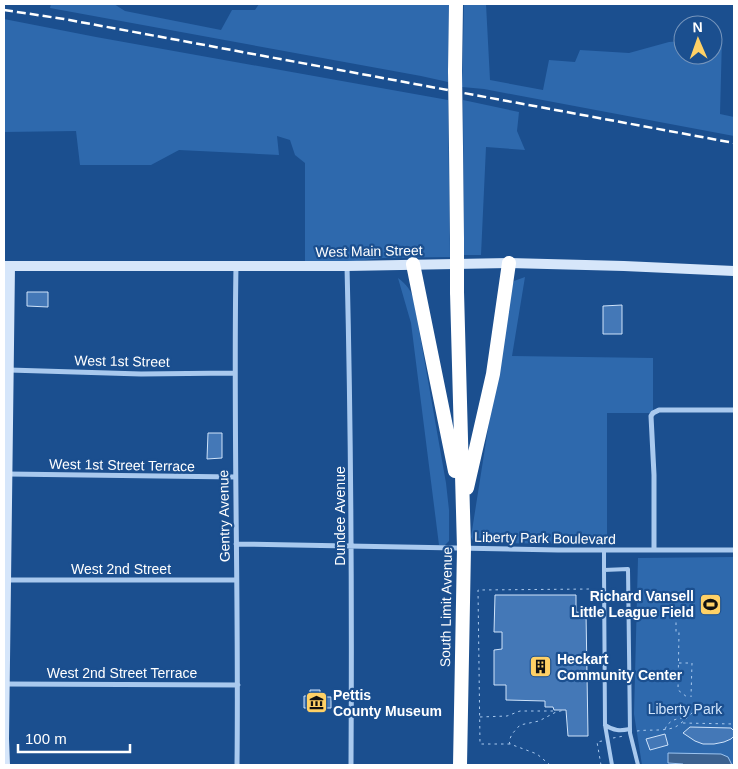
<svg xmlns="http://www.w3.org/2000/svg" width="738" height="769" font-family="Helvetica,sans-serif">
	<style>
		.green { fill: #2e69ad }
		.water { fill: #3c6290; stroke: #9cc4f0 }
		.building { fill: #4478b7; stroke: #cfe3fa }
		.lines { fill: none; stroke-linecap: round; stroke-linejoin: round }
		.path { stroke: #a9c9ee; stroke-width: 1; stroke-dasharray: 2.5 4; stroke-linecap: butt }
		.lane { stroke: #a9c9ee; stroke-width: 4 }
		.street { stroke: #a9c9ee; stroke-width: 5 }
		.secondary { stroke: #d6e6fa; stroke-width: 10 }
		.highway { stroke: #fff; stroke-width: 14 }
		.rail { stroke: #fff; stroke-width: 2.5; stroke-dasharray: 9 4; stroke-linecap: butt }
		.highway-bridge { stroke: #fff; stroke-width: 14 }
		.labels { text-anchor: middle; stroke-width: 4.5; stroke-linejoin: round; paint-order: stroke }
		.street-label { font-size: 14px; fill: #fff; stroke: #1b4f8f }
		.poi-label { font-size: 14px; font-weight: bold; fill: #fff; stroke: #1b4f8f; text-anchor: start }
		.park-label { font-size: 14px; fill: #cfe3fa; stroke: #1b4f8f }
	</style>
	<rect width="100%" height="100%" fill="#1b4f8f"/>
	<path class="green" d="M51,4H114L125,11L221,30L232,10H255L259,4H449L448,82L421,76L50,8Z
		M464,4H486L490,80L543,90L549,60L575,62L580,50L629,53L669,42L683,41V55H713V39L722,38L720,114L734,117V136L484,89L462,87Z
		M4,19L96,37L448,100L450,257L383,258L357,261H305V163L295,155L290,140L277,136L279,155L179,150L151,165H80L76,131L4,132Z
		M463,100L519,112L517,131L525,150L486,147L481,255H464Z
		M525,277L512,356L653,358V413H607V544L478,543L473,541L471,537L510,289L514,281Z
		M398,278C407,285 411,290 414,301L446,483L449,510V541L445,545H439L411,323Z
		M734,557V765H642L634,714L638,558Z"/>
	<path class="water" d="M668,753L721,754L728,757L732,765H683V764L668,763Z"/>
	<path class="building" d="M27,292H48V307L27,306Z
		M622,305V334H603V306Z
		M208,433H222V458L207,459Z
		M495,595H576V612L586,613L588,736H568L566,710H554L553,707H545V701L506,700V685H494V650L502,649V632H494Z
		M310,690H320V697H331V708H304V696H310Z
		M690,727L731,728L734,731V736L731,739L724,742L714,744H703L695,741L683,733Z
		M665,734L668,745L650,750L646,739Z"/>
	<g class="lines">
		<path class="path" d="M676,616V632H679L678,690L687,697
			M679,663H692L691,697
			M480,717L507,716L520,711H555
			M683,723L734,724
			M665,729C669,720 677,718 686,718
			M637,731C650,729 667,732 677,726C683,722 688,717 693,712
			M613,738L624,736
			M510,744H480L478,590L592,589
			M550,765L537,754L510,744L509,741L512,734L520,725L539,721L556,712L565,710
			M601,765L597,742L602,741"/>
		<path class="lane" d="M604,550V570L628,569L630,733L638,765
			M604,570L605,725L612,765
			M605,725C614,731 620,731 630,729"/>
		<path class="street" d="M236,266C233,432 239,599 237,765
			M347,266C351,432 352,599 351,765
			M9,370L141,374L234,373
			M8,474L235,477
			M236,544L558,550H734
			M654,550V475L651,416L653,413L659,410H734
			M7,580H236
			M5,684L238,685"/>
		<path class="secondary" d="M4,266H347L509,263L624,266L734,271
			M5,765L4,739L10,266"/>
		<path class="highway" d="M455,71L456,4
			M456,148L457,239
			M413,264L455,471
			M457,292L464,548L460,765
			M467,488L493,374L509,263"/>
		<path class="rail" d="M4,10L64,19L734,143"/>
		<path class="highway-bridge" d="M455,71L456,148
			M457,239V292"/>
	</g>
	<defs>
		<symbol id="stadium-square" viewBox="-11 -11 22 22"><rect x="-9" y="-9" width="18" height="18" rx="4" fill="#ffd166" stroke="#1b4f8f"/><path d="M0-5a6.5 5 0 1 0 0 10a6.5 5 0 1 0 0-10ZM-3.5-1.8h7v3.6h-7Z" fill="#111"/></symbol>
		<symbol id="building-square" viewBox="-11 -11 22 22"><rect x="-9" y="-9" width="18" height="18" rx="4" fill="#ffd166" stroke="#1b4f8f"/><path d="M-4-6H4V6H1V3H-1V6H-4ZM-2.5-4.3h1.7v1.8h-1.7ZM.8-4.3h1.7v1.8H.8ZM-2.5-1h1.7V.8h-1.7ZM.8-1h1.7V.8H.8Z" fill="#111"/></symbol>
		<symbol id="museum-square" viewBox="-11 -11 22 22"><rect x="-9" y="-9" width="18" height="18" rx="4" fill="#ffd166" stroke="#1b4f8f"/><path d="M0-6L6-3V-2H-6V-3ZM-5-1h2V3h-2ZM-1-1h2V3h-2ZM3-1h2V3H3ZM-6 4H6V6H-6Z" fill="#111"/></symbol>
	</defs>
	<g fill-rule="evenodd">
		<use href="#stadium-square" x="698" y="592" width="25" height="25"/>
		<use href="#building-square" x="528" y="654" width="25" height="25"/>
		<use href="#museum-square" x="304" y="690" width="25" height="25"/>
	</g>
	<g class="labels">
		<g class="street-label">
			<text transform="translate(369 251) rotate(-1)" y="5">West Main Street</text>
			<text transform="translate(122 361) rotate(1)" y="5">West 1st Street</text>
			<text transform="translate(122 465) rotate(1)" y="5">West 1st Street Terrace</text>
			<text transform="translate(224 516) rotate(-91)" y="5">Gentry Avenue</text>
			<text transform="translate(340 516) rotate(-90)" y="5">Dundee Avenue</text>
			<text transform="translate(545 538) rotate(1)" y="5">Liberty Park Boulevard</text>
			<text x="121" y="574">West 2nd Street</text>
			<text transform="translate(446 607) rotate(-89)" y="5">South Limit Avenue</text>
			<text x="122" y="678">West 2nd Street Terrace</text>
		</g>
		<g class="poi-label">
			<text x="694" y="601" text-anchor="end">Richard Vansell<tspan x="694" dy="16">Little League Field</tspan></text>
			<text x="557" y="664">Heckart<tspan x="557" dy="16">Community Center</tspan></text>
			<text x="333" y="700">Pettis<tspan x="333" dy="16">County Museum</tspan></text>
		</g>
		<g class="park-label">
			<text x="685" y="714">Liberty Park</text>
		</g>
	</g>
	<rect width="738" height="769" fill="none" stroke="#ffffff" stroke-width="10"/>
	<g transform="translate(698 40) rotate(358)"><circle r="24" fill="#1b4f8f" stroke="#7695bc"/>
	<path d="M0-4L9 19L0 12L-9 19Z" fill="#ffd166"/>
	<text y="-8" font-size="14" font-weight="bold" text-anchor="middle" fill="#ffffff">N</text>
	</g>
	<path d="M18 744v8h112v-8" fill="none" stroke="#ffffff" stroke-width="2.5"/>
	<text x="25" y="744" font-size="15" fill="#ffffff" stroke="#1b4f8f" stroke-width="4" paint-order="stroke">100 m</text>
</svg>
